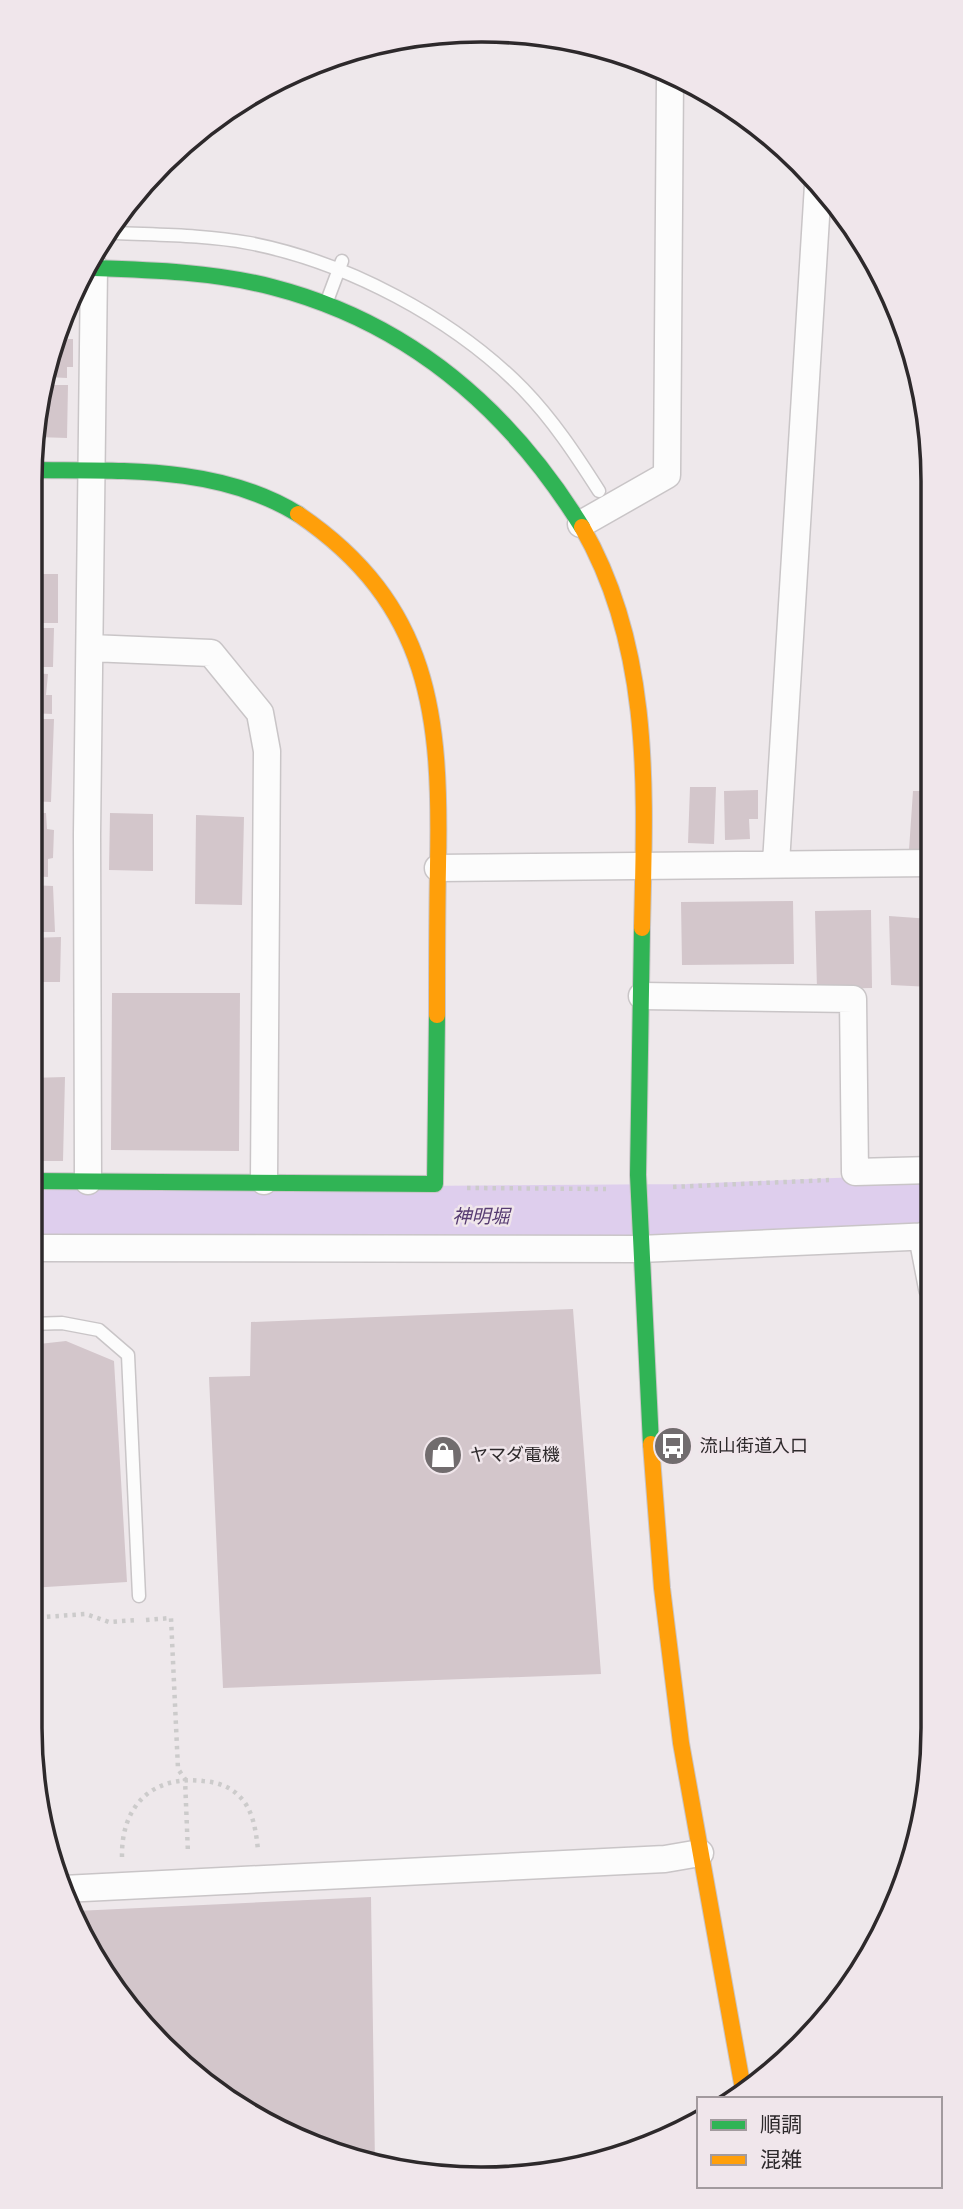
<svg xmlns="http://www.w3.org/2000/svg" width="963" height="2209" font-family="'PT Sans Narrow','Noto Sans JP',sans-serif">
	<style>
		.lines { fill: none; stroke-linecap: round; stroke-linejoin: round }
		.river { stroke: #deceed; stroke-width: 60 }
		.building { fill: #d3c6cb }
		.lane-casing { stroke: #c9c5c7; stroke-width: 15 }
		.street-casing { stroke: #c9c5c7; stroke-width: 29 }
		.fast-casing { stroke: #c9c5c7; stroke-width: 18 }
		.slow-casing { stroke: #c9c5c7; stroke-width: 18 }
		.path { stroke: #cccbcb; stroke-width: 4.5; stroke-dasharray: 3.5 5; stroke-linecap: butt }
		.lane { stroke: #fcfcfc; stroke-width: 12 }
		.street { stroke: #fcfcfc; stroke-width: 26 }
		.fast { stroke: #30b455; stroke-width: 16 }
		.slow { stroke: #ff9f0a; stroke-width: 16 }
		.labels { text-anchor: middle; stroke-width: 5; stroke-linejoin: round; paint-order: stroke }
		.poi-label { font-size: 18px; fill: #2d292b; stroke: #f0e6eb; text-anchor: start }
		.water-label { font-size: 19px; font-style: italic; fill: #573c72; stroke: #f0e6eb }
		.rim { fill: none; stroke: #2d292b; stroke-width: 3.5 }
	</style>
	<rect width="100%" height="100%" fill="#eee8eb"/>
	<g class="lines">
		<path class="river" d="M30,1219L688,1214L932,1204"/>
	</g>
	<path class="building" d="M62,322H67L68,339H73V367H67V378L47,377L54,336Z
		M46,385H68L67,438L37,437Z
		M32,574H58V623H33Z
		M30,628H54L53,667H30Z
		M30,673L48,674L46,695H52V714L30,713Z
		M30,719H54L51,802L30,801Z
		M690,787H716L714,844L688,843Z
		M758,790V819H749L750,839L725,840L724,791Z
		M913,791H930L931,851L909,850Z
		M30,813H46L47,829L54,830L53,858L48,859V877L30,876Z
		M110,813L153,814V871L109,870Z
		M196,815L244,817L242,905L195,904Z
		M30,885L53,886L55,932H30Z
		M793,901L794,964L682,965L681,902Z
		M871,910L872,988L817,989L815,911Z
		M889,916L931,919V987L891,985Z
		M61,937L60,982H30V938Z
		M112,993H240L239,1151L111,1150Z
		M65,1077L63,1161H30V1078Z
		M573,1309L601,1674L223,1688L209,1377L250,1376L251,1322Z
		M66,1341L114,1361L127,1582L30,1588V1345Z
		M371,1897L375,2164L256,2119L142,2025L76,1911Z"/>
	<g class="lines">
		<defs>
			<path id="lane" d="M116,233C160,235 206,235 249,243C347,262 453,318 523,389C553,420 576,455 599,491
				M327,301L342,261
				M30,1324L62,1323L99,1330L128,1355L139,1596"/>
			<path id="street" d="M581,524L667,475L670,77
				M90,648L211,653L260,713L267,751L264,1181
				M776,863L818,185
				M438,868L931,863
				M642,996L853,999L855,1172L932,1170
				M88,1181L87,834L94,267
				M922,1236L932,1288
				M30,1248L640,1249L932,1236
				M63,1889L665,1859L700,1853"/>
			<path id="fast" d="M93,268C153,270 214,272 272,287C408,322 509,409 582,527
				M32,470C122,471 218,465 298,514
				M642,928L638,1175L651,1444
				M30,1181L435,1184L437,1015"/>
			<path id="slow" d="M298,514C432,605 441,717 438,866C437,916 437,966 437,1015
				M582,527C653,650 645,792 642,928
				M651,1444L662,1588L681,1743L743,2089"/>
		</defs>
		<use href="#lane" class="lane-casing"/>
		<use href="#street" class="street-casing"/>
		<use href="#fast" class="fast-casing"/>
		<use href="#slow" class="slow-casing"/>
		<path class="path" d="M673,1187L829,1180
			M467,1188L606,1189
			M30,1618L86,1614L109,1622L137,1620
			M146,1620L171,1618L178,1769L185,1779L188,1854
			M122,1857C121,1806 152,1775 203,1781C216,1782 229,1786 238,1795C253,1808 256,1831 258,1850"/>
		<use href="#lane" class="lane"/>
		<use href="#street" class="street"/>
		<use href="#fast" class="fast"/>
		<use href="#slow" class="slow"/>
	</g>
	<defs>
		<symbol id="bus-disc" viewBox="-11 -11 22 22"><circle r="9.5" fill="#716c6e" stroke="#f0e6eb"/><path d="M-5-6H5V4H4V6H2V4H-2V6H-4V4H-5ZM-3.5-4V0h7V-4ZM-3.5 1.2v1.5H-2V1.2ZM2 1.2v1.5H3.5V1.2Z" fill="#fff"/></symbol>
		<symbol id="shop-disc" viewBox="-11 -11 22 22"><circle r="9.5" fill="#716c6e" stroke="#f0e6eb"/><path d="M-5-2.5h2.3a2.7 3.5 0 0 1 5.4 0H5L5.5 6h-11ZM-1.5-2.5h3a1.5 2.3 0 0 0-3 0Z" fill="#fff"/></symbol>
	</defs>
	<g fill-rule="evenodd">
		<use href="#bus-disc" x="651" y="1424" width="44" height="44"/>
		<use href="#shop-disc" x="421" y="1433" width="44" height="44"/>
	</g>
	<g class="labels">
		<g class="poi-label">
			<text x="700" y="1452">流山街道入口</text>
			<text x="470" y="1461">ヤマダ電機</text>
		</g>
		<g class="water-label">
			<text x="481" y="1223">神明堀</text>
		</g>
	</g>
	<path d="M0 0H963V2209H0ZM481 42H482A439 439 0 0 1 921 481V1728A439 439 0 0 1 482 2167H481A439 439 0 0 1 42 1728V481A439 439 0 0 1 481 42Z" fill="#f0e6eb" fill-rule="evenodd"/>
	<path class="rim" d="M481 42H482A439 439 0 0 1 921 481V1728A439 439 0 0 1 482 2167H481A439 439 0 0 1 42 1728V481A439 439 0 0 1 481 42Z"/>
	<rect x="697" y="2097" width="245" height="91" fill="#f0e6eb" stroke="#a29a9e" stroke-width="2"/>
	<rect x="711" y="2120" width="35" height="10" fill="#30b455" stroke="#a29a9e" stroke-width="2"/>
	<text x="760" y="2132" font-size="21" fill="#2d292b">順調</text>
	<rect x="711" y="2155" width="35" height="10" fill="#ff9f0a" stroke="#a29a9e" stroke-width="2"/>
	<text x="760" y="2167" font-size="21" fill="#2d292b">混雑</text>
</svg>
